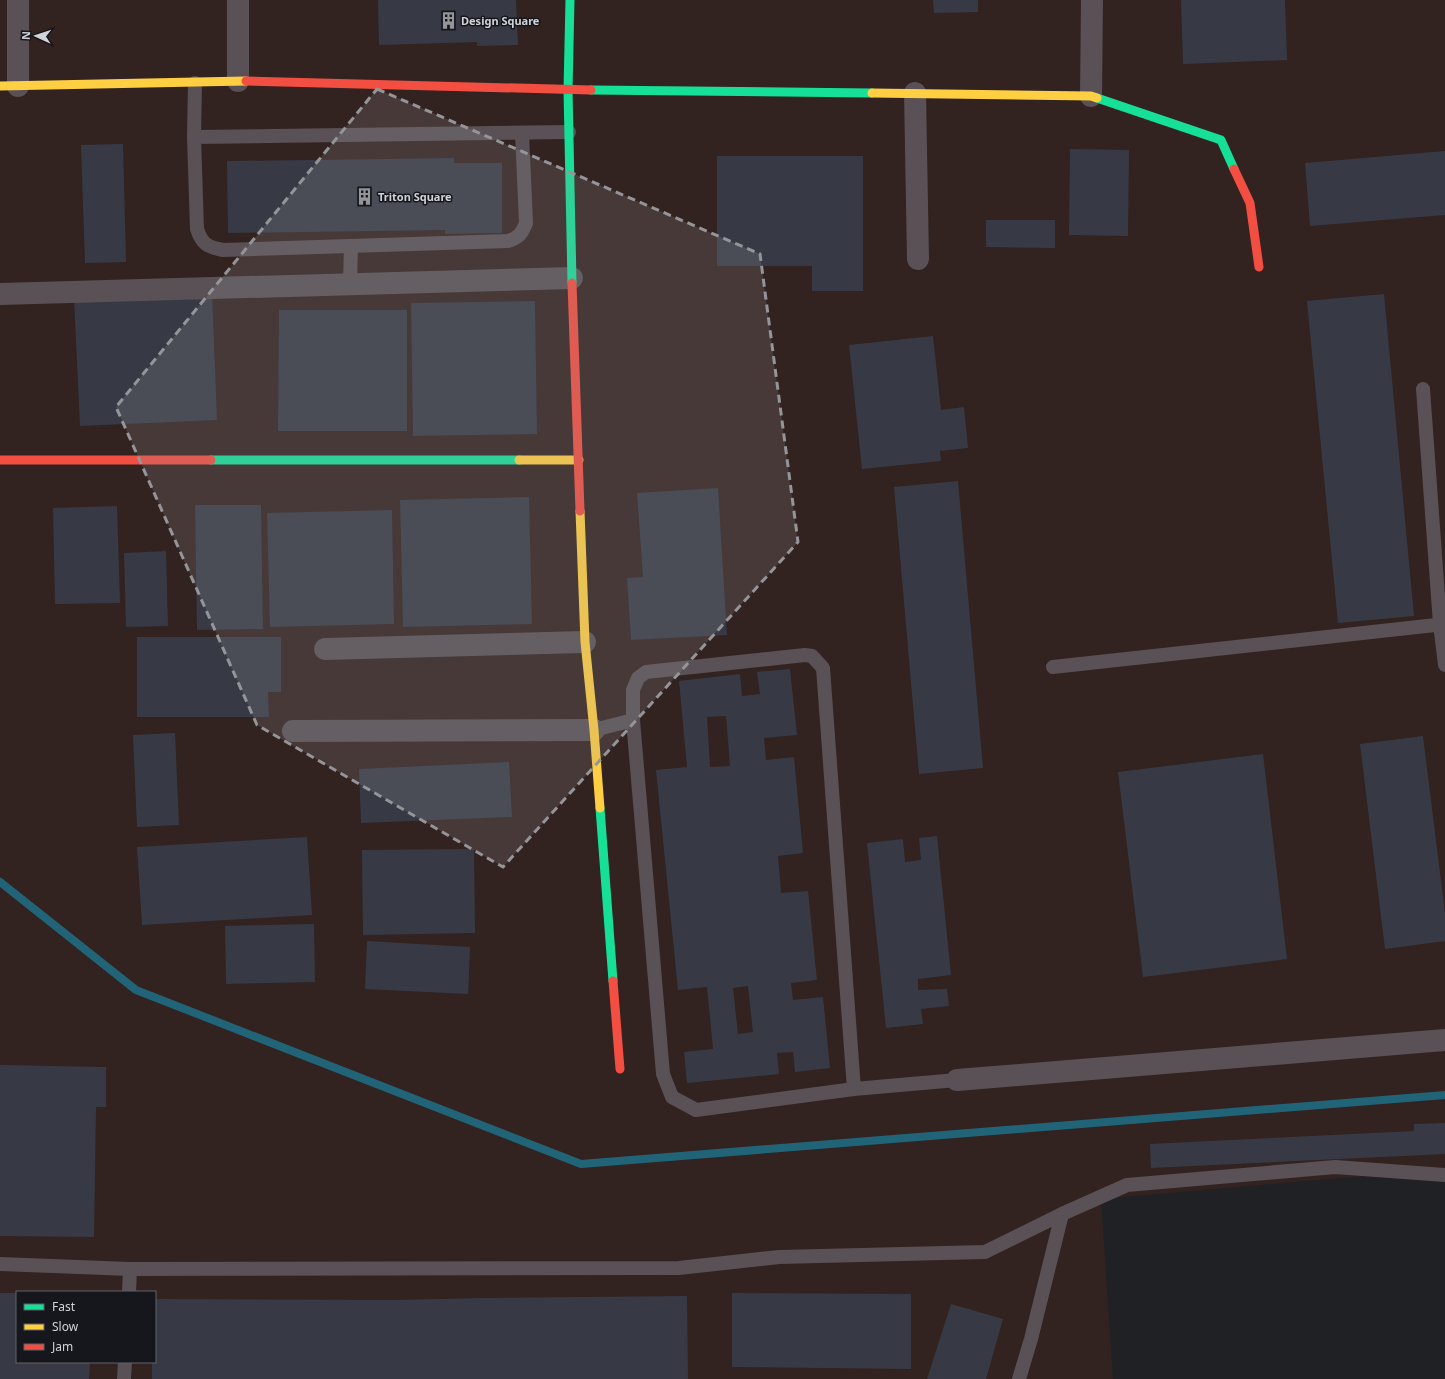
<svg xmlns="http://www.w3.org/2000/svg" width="1445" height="1379" font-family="'Noto Sans',sans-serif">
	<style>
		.industrial { fill: #322220; fill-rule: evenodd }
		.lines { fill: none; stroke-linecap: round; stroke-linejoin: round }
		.stream { stroke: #216478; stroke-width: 8 }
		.building { fill: #373a45; fill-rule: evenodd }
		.lane { stroke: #595155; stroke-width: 14 }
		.street { stroke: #595155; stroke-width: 22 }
		.fast { stroke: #16e098; stroke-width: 9 }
		.slow { stroke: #ffcf43; stroke-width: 9 }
		.jam { stroke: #f24e42; stroke-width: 9 }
		.marked { fill: #949599; fill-opacity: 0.2; stroke: #949599; stroke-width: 3; stroke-dasharray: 8 5; stroke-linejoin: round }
		.labels { text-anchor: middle; stroke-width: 3; stroke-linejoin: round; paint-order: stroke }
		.poi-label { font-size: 11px; font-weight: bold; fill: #d2d3d8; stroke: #15171d; text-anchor: start }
	</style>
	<rect width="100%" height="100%" fill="#202125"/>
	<path class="industrial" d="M0,0H1445V1169L1101,1199L1113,1379H0ZM17,1292H155V1362H17Z"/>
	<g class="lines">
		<path class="stream" d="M0,882L136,990L581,1164L1445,1095"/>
	</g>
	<path class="building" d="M378,0H516L518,45L477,46V42L379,45Z
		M933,0H978V12L934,13Z
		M1181,0H1285L1287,60L1183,64Z
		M123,144L126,262L85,263L81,145Z
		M1070,149L1129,150L1128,236L1069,235Z
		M1445,151V215L1310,226L1305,163Z
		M717,156H863V291H812V266H717Z
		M454,158V163H502V233L445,234V230L228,233L227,161Z
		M986,220H1055V248L986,247Z
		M212,292L217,420L80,426L74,298Z
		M1384,294L1414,616L1338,623L1307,301Z
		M535,301L537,434L413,436L411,303Z
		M279,310H407V431H278Z
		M933,336L941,410L964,407L968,448L940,451L941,461L862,469L849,345Z
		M958,481L983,768L919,774L894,487Z
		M718,488L727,635L631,640L627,578L643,577L637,493Z
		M529,497L532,624L403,627L400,500Z
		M195,505H261L263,629L197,630Z
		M117,506L120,603L55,604L53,508Z
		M392,510L394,624L270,627L267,513Z
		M166,551L168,626L126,627L124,553Z
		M137,637H281V692H268L269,717H137Z
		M790,669L797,735L764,738L766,760L794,757L803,853L778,856L781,893L808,891L817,980L791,983L793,1000L823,997L830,1068L795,1072L793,1052L777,1053L779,1074L687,1083L684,1052L713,1049L707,987L678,990L656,770L687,767L679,681L740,674L742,696L760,694L757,672ZM726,716L730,766L710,767L707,717ZM748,986L753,1032L738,1034L733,988Z
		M175,733L179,825L137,827L133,735Z
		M1423,736L1445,913V941L1385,949L1360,744Z
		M1263,754L1287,959L1143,977L1118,772Z
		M509,762L512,817L361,823L359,769Z
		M937,836L951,975L918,979V990L947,989L949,1006L921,1009L923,1024L886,1028L867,843L903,839L905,862L921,860L919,838Z
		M307,837L312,915L142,925L137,847Z
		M474,849L475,933L363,935L362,850Z
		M314,924L315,982L226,984L225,926Z
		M367,941L470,947L468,994L365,989Z
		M0,1065L106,1067V1107H96L94,1237L0,1236Z
		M1445,1123V1154L1151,1168L1150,1144L1414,1131V1124Z
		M0,1293H17V1362H90L89,1379H0Z
		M732,1293L911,1294V1369L732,1367Z
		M687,1296L688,1379H152V1362H155V1299L394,1300L485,1298Z
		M951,1304L1003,1319L986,1379H927Z"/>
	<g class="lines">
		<path class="lane" d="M195,83L194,137L197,229C202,244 207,247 223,250L508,241C518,238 522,234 526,223L522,133
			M194,137L569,132
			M350,284L351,246
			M1423,389L1440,624L1445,665
			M1053,667L1445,624
			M594,730L633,720
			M854,1089L823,668L812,656L805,655L646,672L638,678L633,690V720L663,1074L672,1097L696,1110L854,1089L957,1080
			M1062,1214L1127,1185L1335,1167L1445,1175
			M0,1264L130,1269L679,1268L779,1257L985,1252L1062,1214L1031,1339L1019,1379
			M129,1292L130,1269
			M124,1379L125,1362"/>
		<path class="street" d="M18,0V86
			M238,0V81
			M915,93L918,259
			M1091,96L1092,0
			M0,294L572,278
			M325,649L585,642
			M293,731L594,730
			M957,1080L1445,1040"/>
		<path class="fast" d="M570,0L568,90L572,283
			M591,90L872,93
			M1097,98L1221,140L1234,169
			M211,460H519
			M600,808L613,981"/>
		<path class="slow" d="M0,86L246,81
			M872,93L1091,96L1097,98
			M519,460H579
			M580,511L585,642L594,730L600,808"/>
		<path class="jam" d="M246,81L591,90
			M1234,169L1250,203L1259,267
			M572,283L580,511
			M0,460H211
			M613,981L620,1069"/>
	</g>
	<path class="marked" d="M377,89L760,254L798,542L503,867L257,725L116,407Z"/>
	<defs>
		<symbol id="building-bare" viewBox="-9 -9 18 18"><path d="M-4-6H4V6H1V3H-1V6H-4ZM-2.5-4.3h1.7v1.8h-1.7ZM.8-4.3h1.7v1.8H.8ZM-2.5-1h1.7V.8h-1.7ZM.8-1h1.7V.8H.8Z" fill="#949599" stroke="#15171d" stroke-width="2.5" paint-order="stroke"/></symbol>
	</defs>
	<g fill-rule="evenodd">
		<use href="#building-bare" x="436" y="8" width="25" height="25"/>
		<use href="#building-bare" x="352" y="184" width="25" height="25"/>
	</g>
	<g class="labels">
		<g class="poi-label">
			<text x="461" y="25">Design Square</text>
			<text x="378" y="201">Triton Square</text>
		</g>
	</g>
	<rect x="16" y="1291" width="140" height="72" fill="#15171d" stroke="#616268"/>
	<rect x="24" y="1304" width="20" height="6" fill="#16e098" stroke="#616268"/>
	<text x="52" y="1311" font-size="12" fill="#d2d3d8">Fast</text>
	<rect x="24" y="1324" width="20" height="6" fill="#ffcf43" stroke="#616268"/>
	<text x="52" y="1331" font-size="12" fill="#d2d3d8">Slow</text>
	<rect x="24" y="1344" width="20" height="6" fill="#f24e42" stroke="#616268"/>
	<text x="52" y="1351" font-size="12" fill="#d2d3d8">Jam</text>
	<g transform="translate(36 36) rotate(273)" stroke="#15171d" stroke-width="3" paint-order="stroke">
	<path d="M0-3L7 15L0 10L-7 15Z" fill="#d2d3d8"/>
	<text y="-6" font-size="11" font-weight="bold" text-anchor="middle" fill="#d2d3d8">N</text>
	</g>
</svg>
